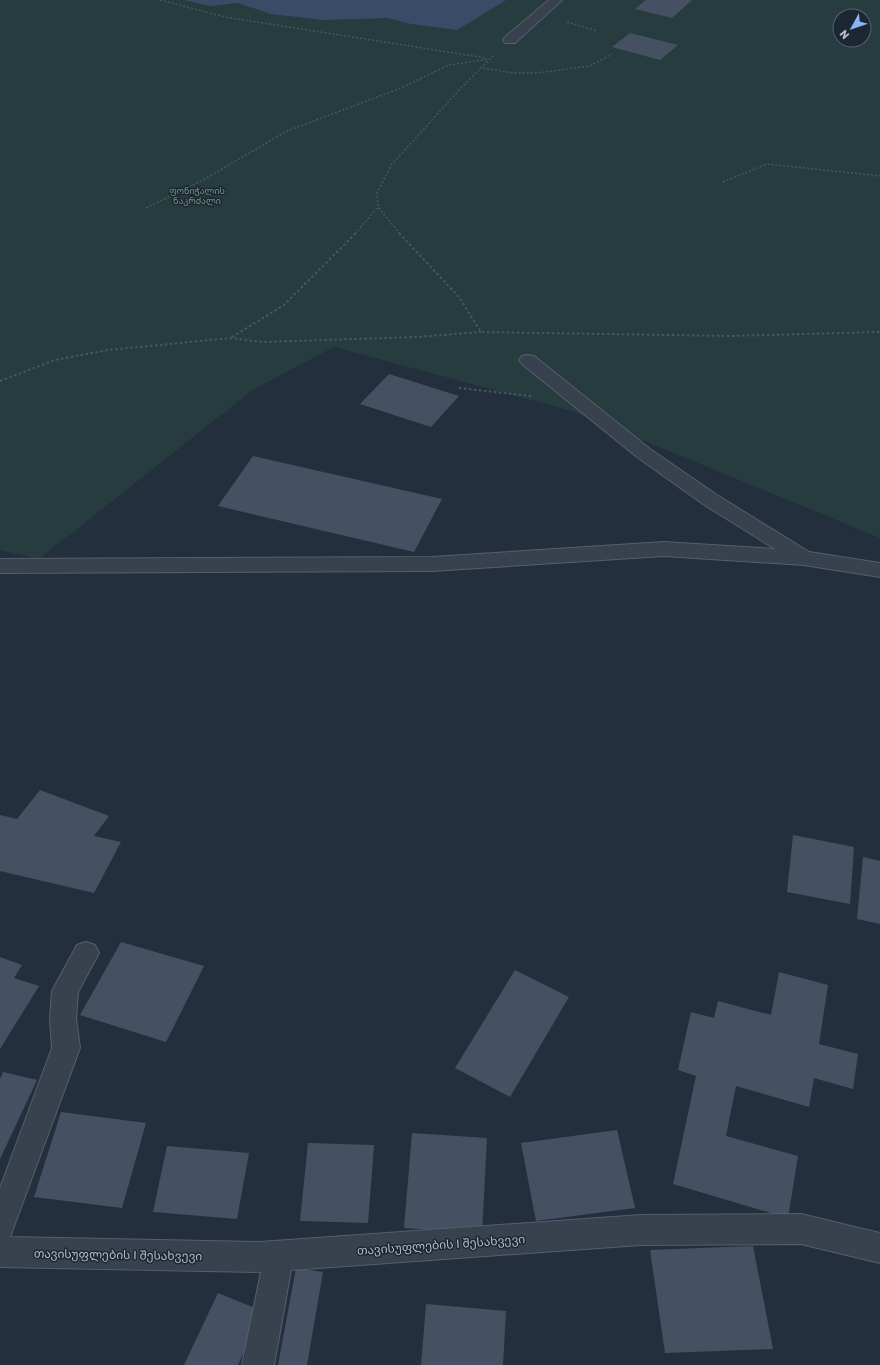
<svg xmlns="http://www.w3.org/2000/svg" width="880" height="1365" font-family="Rubik,'Noto Sans Georgian',sans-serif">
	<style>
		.green { fill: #263c3f; fill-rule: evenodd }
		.water { fill: #394c67 }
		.building { fill: #455162 }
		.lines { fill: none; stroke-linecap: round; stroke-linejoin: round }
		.minor-casing { stroke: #565f6c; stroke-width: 2 }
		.path-far1 { stroke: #44595c; stroke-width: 1.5; stroke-dasharray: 2 2; stroke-linecap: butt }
		.path { stroke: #44595c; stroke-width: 2; stroke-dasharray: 2.5 2.5; stroke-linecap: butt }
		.minor { fill: #38414e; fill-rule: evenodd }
		.labels { text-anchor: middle; stroke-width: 3; stroke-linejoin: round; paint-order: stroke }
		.far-park-label { font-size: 9px; fill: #6b9a76; stroke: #1d2633 }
		.near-street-label { font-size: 12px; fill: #b4bcc9; stroke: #1d2633 }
	</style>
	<rect width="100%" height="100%" fill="#242f3e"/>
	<path class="green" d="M0,0H880V538L572,411L334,347L254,389L39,559L0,550ZM840,16H864V40H840Z"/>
	<path class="water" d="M184,0H506L457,30L411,24L387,18L323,20L271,14L238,3L210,6Z"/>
	<path class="building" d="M646,0H692L672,18L635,9Z
		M630,33L678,45L660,60L612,47Z
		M389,374L459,396L431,427L360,404Z
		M253,456L442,499L414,552L218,506Z
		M40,790L109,816L94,836L121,842L94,893L0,871V815L17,819Z
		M793,835L854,847L850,904L787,892Z
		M863,857L880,861V924L857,919Z
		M121,942L204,966L166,1042L80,1015Z
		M0,957L22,965L14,978L39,986L0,1049Z
		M515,970L569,997L510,1097L455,1068Z
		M779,972L828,985L819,1044L858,1054L853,1089L814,1078L809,1107L736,1086L726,1136L798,1156L788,1218L673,1184L696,1076L678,1070L691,1012L714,1018L718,1001L771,1015Z
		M3,1072L37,1080L0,1159V1079Z
		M61,1112L146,1123L122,1208L34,1197Z
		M617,1130L635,1208L536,1221L521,1143Z
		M412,1133L487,1138L482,1234L404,1228Z
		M308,1143L374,1145L368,1223L300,1221Z
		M167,1146L249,1153L237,1219L153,1212Z
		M753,1246L773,1349L665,1353L650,1250Z
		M296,1268L323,1272L307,1365H278Z
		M218,1293L262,1311L238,1365H184Z
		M426,1304L506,1311L503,1365H421Z"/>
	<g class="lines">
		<defs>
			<path id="minor" d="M549,0H562L515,43H505L503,40L505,37Z
				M528,355L534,356L650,449L717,495L809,552L880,563V577L804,565L664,556L432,571L0,573V559L432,557L664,542L775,549L703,504L637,457L522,364L519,360L522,356Z
				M86,942L95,945L99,953L78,992L76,1019L80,1048L10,1237L260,1242L641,1215L801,1214L880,1233V1263L801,1244L641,1245L291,1270L274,1365H242L261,1272L0,1267V1188L52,1048L50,1019L52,991L77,945Z"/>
		</defs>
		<use href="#minor" class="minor-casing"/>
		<path class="path-far1" d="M160,0L225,17L486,58
			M567,22L597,31
			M483,68L514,73H537L590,66L612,54
			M723,182L767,164L880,176
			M146,208L205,179L287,131L401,88L449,65L489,59
			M355,234L378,207
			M400,234L378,207L377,193L392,164L461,88L494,55"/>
		<path class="path" d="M399,233L459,297L481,332L730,336L880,332
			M232,337L284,305L356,233
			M0,381L55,360L108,350L231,338L262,342L416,337L481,332
			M459,388L531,396"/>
		<use href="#minor" class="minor"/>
	</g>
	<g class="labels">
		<g class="far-park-label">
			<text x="197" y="194">ფონიჭალის<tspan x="197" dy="10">ნაკრძალი</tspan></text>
		</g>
		<g class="near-street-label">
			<text transform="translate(441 1245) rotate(-4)" y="4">თავისუფლების I შესახვევი</text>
			<text transform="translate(118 1255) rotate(1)" y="4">თავისუფლების I შესახვევი</text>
		</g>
	</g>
	<g transform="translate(852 28) rotate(230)"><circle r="19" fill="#1d2633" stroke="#59626f"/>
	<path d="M0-3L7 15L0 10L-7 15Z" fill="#8ab4f8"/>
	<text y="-6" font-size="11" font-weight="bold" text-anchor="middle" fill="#b4bcc9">N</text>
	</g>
</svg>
